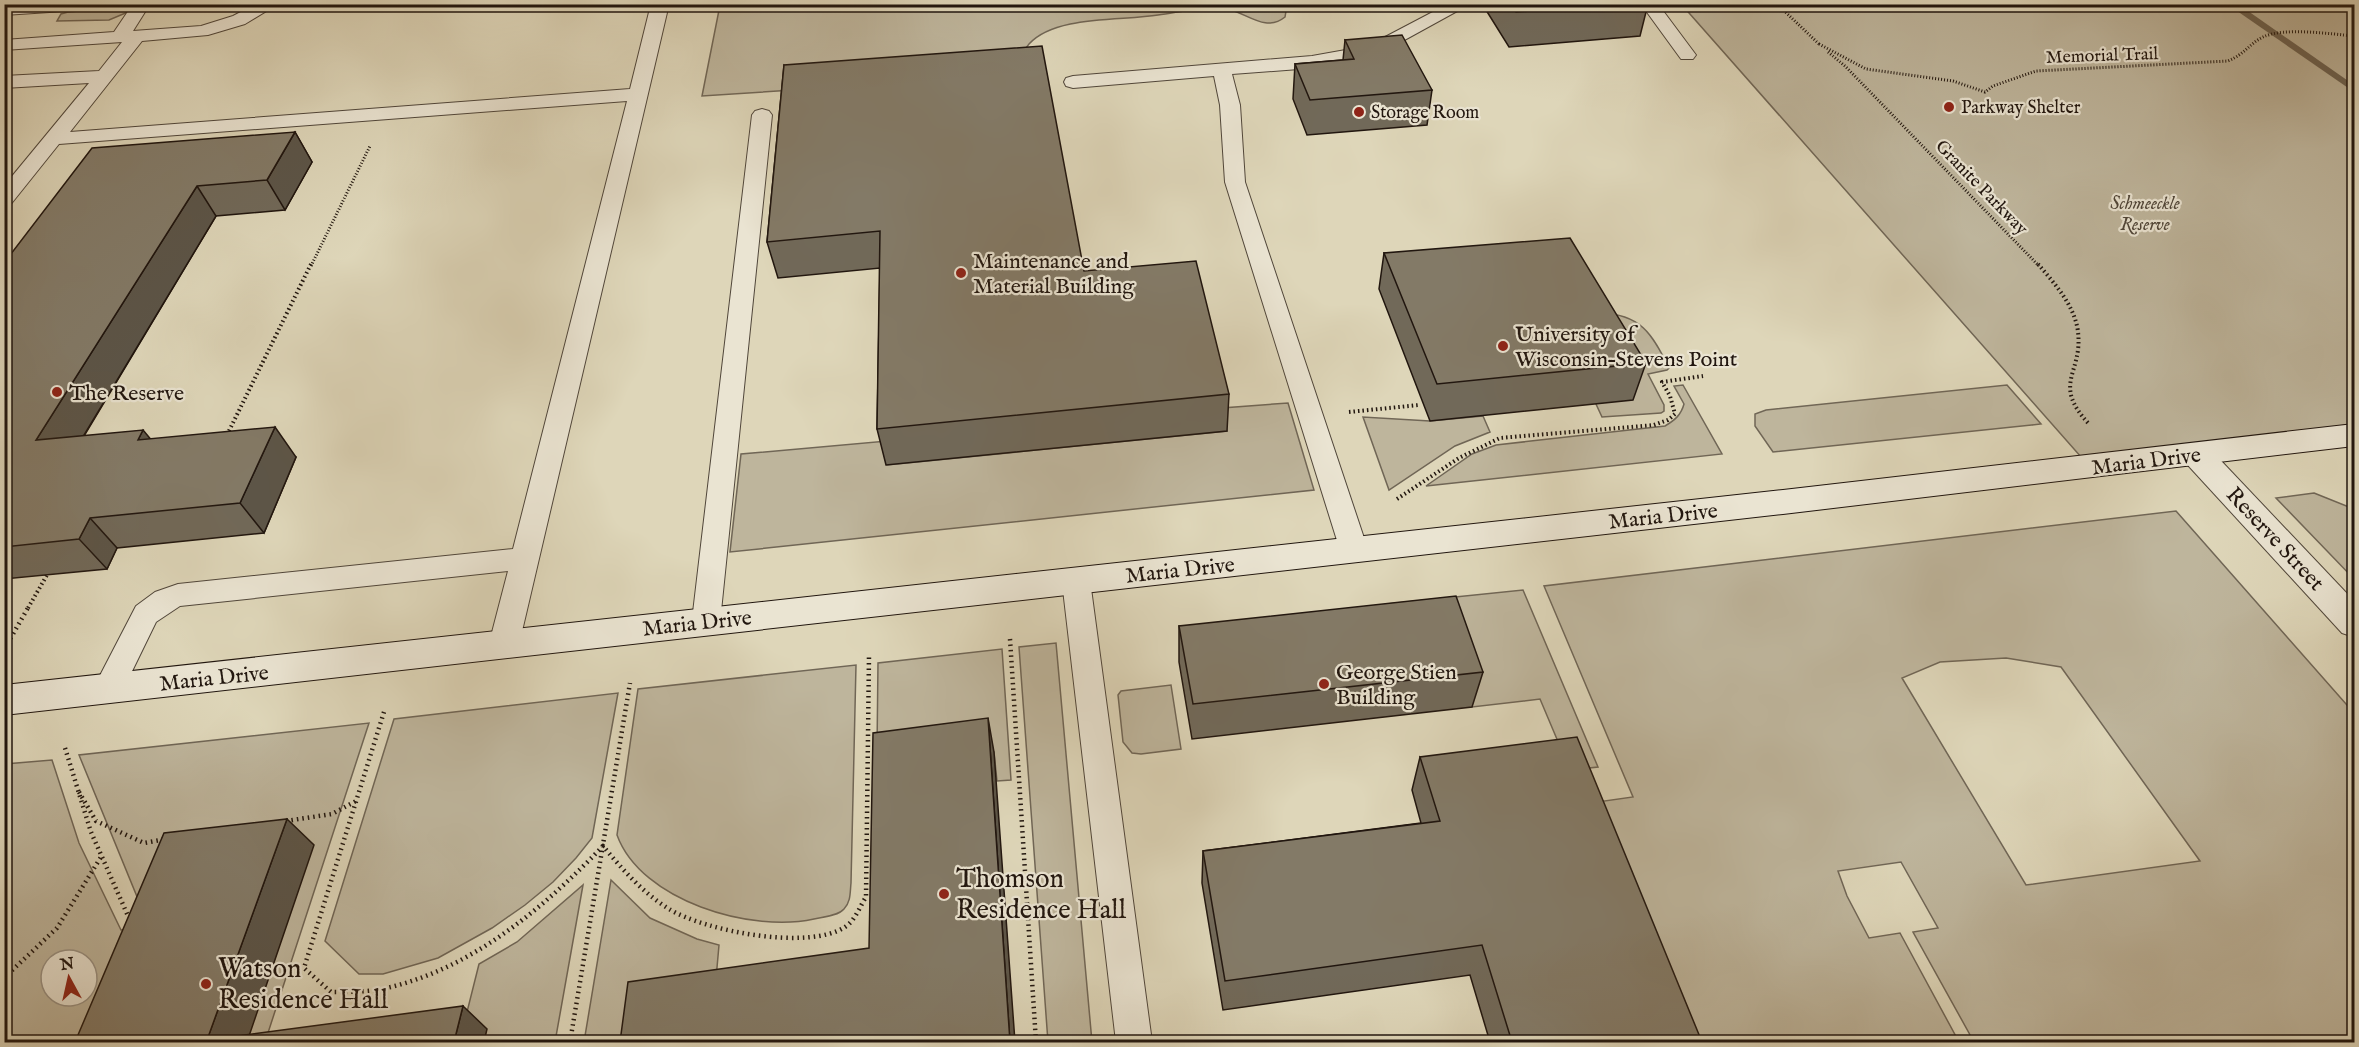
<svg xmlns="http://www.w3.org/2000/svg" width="2359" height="1047" font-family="'IM FELL English',serif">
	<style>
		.green { fill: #beb59c; stroke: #706656; stroke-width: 1.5; fill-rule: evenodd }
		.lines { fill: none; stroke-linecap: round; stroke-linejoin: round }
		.stream { fill: #6c6252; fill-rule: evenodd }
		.lane-casing { stroke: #50463a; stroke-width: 2 }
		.street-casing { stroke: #50463a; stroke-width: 2 }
		.secondary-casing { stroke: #21160f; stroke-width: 2 }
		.path-far2 { stroke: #21160f; stroke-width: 3; stroke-dasharray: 1 2; stroke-linecap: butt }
		.path-far1 { stroke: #21160f; stroke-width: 4; stroke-dasharray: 1.5 3; stroke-linecap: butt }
		.path { stroke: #21160f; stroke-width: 4.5; stroke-dasharray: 1.5 4; stroke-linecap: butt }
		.lane { fill: #eae4d2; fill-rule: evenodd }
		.street { fill: #eae4d2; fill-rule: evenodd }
		.secondary { fill: #eae4d2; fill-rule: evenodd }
		.wall { fill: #716959; stroke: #21160f; stroke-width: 1.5 }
		.shaded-wall { fill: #5c5548; stroke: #21160f; stroke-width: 1.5 }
		.building { fill: #837a67; stroke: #21160f; stroke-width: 1.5 }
		.poi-dot { fill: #8f2418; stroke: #eae4d2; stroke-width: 2 }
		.labels { text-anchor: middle; stroke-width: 4.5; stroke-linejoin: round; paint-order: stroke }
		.far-street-label { font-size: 18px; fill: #21160f; stroke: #eae4d2 }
		.far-poi-label { font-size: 18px; fill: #21160f; stroke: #eae4d2; text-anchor: start }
		.far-park-label { font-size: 18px; font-style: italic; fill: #504639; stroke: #eae4d2 }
		.poi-label { font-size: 22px; fill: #21160f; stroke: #eae4d2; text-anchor: start }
		.street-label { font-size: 22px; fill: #21160f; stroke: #eae4d2 }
		.near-poi-label { font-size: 27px; fill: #21160f; stroke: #eae4d2; text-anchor: start }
	</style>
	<rect width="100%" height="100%" fill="#ded6b9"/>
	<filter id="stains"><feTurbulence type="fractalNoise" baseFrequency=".00333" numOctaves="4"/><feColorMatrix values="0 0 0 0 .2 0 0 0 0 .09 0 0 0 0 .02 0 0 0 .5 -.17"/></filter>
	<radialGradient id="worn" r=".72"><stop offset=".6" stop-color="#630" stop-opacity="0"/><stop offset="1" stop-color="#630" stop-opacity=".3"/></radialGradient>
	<path class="green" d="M720,5H1287L1285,17C1264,34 1245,10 1222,8C1199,7 1180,12 1158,15C1122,21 1055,15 1029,44C1021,53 1024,64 1026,75L702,96Z
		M1682,5H2354V435L2089,466Z
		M122,7L128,12L109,20L57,21L61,14L68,12Z
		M1600,313C1640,314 1652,333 1669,368L1667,370L1648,374L1664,405V411L1661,413L1602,417L1596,404Z
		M1683,385L1722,454L1426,486L1472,454L1496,445L1665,426C1675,420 1681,415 1684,404L1674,386Z
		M2007,385L2041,424L1773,452L1755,426V414L1766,410Z
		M1288,403L1314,490L730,552L741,454L887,441V465L1227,431L1222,408Z
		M1483,416L1490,432L1455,446L1389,490L1363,417L1430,421Z
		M2314,493L2354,509V579L2276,498Z
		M2176,511L2354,713V1042H1974L1913,932L1938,928L1901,862L1838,871L1847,896L1869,938L1900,933L1959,1042H1669L1576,805L1633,797L1544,586ZM2006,658L2061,667L2200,861L2026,885L1902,678L1940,662Z
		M1523,590L1598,767L1570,770L1540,699L1472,707L1447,632L1387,604Z
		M1056,643L1092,1042H1048L1019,647Z
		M1002,649L1011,780L997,781L994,752L877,749L878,663Z
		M856,665L851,883C850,892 851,902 844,909C838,916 823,917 814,919C751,933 641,901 617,835L638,689Z
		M1171,685L1181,749L1141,754L1132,753L1123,742L1118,695L1121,691Z
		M618,693L592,838L576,858L553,882L525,905L492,928L438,958L383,974H359L325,941L394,719Z
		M369,723L265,1042H247L138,899L79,755Z
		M52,760L79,843L121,930L150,928L122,1042H5V764ZM51,960H87V996H51Z
		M611,880L650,918L697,939L719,945L714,1001L646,1042H584Z
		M583,885L555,1042H484L486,1029L462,1032L479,964L517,942Z"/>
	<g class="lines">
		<path class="stream" d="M2227,4H2238L2354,85V92Z"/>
		<defs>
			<path id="lane" d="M103,4L95,9L4,15V5Z
				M133,4H150L133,31L201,26L233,16L256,4H278L245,24L208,35L142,41L70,132L630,89L651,4H669L519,644L514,652L504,656L494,652L489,644L508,571L180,606L156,622L119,698L108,701L97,698L93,689L136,606L155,592L178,584L513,549L627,101L59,144L11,204L4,206V186L89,83L4,88V76L99,71L122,42L4,50V40L114,32Z
				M1448,4H1470L1379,54L1312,68L1232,74L1240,105L1245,182L1368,550L1364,557L1354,560L1344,557L1340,550L1225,182L1220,105L1214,76L1073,88L1066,86L1064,82L1066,78L1073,76L1312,56L1368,46Z
				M1641,4H1658L1696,55L1693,59H1681Z
				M762,109L769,111L772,115L720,621L716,629L706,632L696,629L692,621L752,115L755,111Z
				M1076,570L1086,573L1090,581L1152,1042H1116L1062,581L1066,573Z"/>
			<path id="street" d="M2196,443L2207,446L2354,601V637L2342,633L2185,462L2180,454L2185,446Z"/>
			<path id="secondary" d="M2354,424V446L1783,514L4,715V685L1783,490Z"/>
		</defs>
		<use href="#lane" class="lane-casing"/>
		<use href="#street" class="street-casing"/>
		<use href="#secondary" class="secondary-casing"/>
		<path class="path-far2" d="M1777,4L1820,45
			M1819,44L1866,69L1953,81L1985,92L1993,86L2036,71L2228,61C2245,54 2249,44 2263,37C2283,27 2332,34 2354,36
			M1828,52L1845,66L2039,266
			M311,266L370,146"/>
		<path class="path-far1" d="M2038,264C2055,284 2075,306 2078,332C2083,374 2051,383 2089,424
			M1349,412L1419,405
			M227,435L311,264
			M1397,499L1459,458L1500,438L1654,425L1668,420L1675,414L1670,396L1662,382L1703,376
			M28,608L47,575"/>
		<path class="path" d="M1010,639L1036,1042
			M5,648L29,606
			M384,712L304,968L331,992C348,992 365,992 382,989C469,971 543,909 603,846C622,869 643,893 669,909C705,931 808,951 845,927C855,921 860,906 866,897L869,655
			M65,748L91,832L128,916L133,915
			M79,792L96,821L144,843L166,839
			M286,821L332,814L356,801
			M4,978L57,928L101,857
			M570,1042L630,683"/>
		<use href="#lane" class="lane"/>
		<use href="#street" class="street"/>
		<use href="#secondary" class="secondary"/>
	</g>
	<path class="wall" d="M1487,4H1648L1640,36L1509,47L1486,10Z
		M1345,40L1432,90L1427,125L1307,135L1293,99L1295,64L1343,60Z
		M784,65L1084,271L1229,394L1227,431L886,465L877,429L880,268L778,278L767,242Z
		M295,132L312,162L285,210L216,216L84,436L150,439L296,457L264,533L117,548L107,569L4,579V263Z
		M1384,253L1646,363L1633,400L1430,421L1379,289Z
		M1179,626L1483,672L1472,707L1192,739L1179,662Z
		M1420,757L1702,1042H1490L1470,975L1223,1010L1202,883L1203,851L1421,823L1412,790Z"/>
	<path class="shaded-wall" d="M295,132L312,162L285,210L267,180Z
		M197,186L216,216L63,470L36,440Z
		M275,427L296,457L264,533L240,503Z
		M143,430L168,460L138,440Z
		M90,518L117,548L107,569L79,539Z
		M988,718L994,752L1015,1042H1010Z
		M287,819L314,845L247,1042L207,1040Z
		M463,1006L487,1029L484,1042H454Z"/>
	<path class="building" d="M1510,4H1622L1516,12Z
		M1402,35L1432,90L1310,100L1295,64L1354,59L1345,40Z
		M1042,46L1084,271L1196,261L1229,394L877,429L880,231L767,242L784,65Z
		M295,132L267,180L197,186L36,440L143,430L138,440L275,427L240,503L90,518L79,539L4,547V263L92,148Z
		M1570,238L1646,363L1437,384L1384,253Z
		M1456,596L1483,672L1193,704L1179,626Z
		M988,718L1010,1042H620L628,982L869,948L873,733Z
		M1577,737L1702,1042H1512L1482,945L1225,981L1203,851L1440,821L1420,757Z
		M287,819L207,1040L463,1006L454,1042H75L164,833Z"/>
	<g class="poi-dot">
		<circle cx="1949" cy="107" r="6"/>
		<circle cx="1359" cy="112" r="6"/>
		<circle cx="961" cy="273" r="6"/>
		<circle cx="1503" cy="346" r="6"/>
		<circle cx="57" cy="392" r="6"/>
		<circle cx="1324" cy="684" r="6"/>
		<circle cx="944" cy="894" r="6"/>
		<circle cx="206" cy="984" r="6"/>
	</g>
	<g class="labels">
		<g class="far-street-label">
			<text transform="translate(2102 55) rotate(-2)" y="6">Memorial Trail</text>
			<text transform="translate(1982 187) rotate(46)" y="6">Granite Parkway</text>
		</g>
		<g class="far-poi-label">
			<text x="1961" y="113">Parkway Shelter</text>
			<text x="1371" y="118">Storage Room</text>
		</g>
		<g class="far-park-label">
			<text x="2145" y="209">Schmeeckle<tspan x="2145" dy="21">Reserve</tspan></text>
		</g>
		<g class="poi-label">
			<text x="973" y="268">Maintenance and<tspan x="973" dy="25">Material Building</tspan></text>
			<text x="1515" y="341">University of<tspan x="1515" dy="25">Wisconsin–Stevens Point</tspan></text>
			<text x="69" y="400">The Reserve</text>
			<text x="1336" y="679">George Stien<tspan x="1336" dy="25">Building</tspan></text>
		</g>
		<g class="street-label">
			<text transform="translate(2146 460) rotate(-7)" y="8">Maria Drive</text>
			<text transform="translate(1663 515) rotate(-6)" y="8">Maria Drive</text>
			<text transform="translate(2276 538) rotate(47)" y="8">Reserve Street</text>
			<text transform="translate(1180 569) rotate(-6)" y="8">Maria Drive</text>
			<text transform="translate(697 622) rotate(-6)" y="8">Maria Drive</text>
			<text transform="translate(214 677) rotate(-6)" y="8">Maria Drive</text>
		</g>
		<g class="near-poi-label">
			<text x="956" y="887">Thomson<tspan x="956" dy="31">Residence Hall</tspan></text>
			<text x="218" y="977">Watson<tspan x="218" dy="31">Residence Hall</tspan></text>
		</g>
	</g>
	<rect width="2359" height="1047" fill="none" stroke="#ded6b9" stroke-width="24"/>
	<rect x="6" y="6" width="2347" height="1035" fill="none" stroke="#21160f" stroke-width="3"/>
	<rect x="12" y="12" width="2335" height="1023" fill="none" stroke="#21160f" stroke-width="1.5"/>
	<g transform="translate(69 978) rotate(352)"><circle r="28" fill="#eae4d2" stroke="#9a9284" stroke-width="1.5"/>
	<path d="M0-4.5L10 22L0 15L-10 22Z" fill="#8f2418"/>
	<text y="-9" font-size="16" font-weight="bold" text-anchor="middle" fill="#21160f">N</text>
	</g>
	<rect width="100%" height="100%" filter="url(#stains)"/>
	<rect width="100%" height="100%" fill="url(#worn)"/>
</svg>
